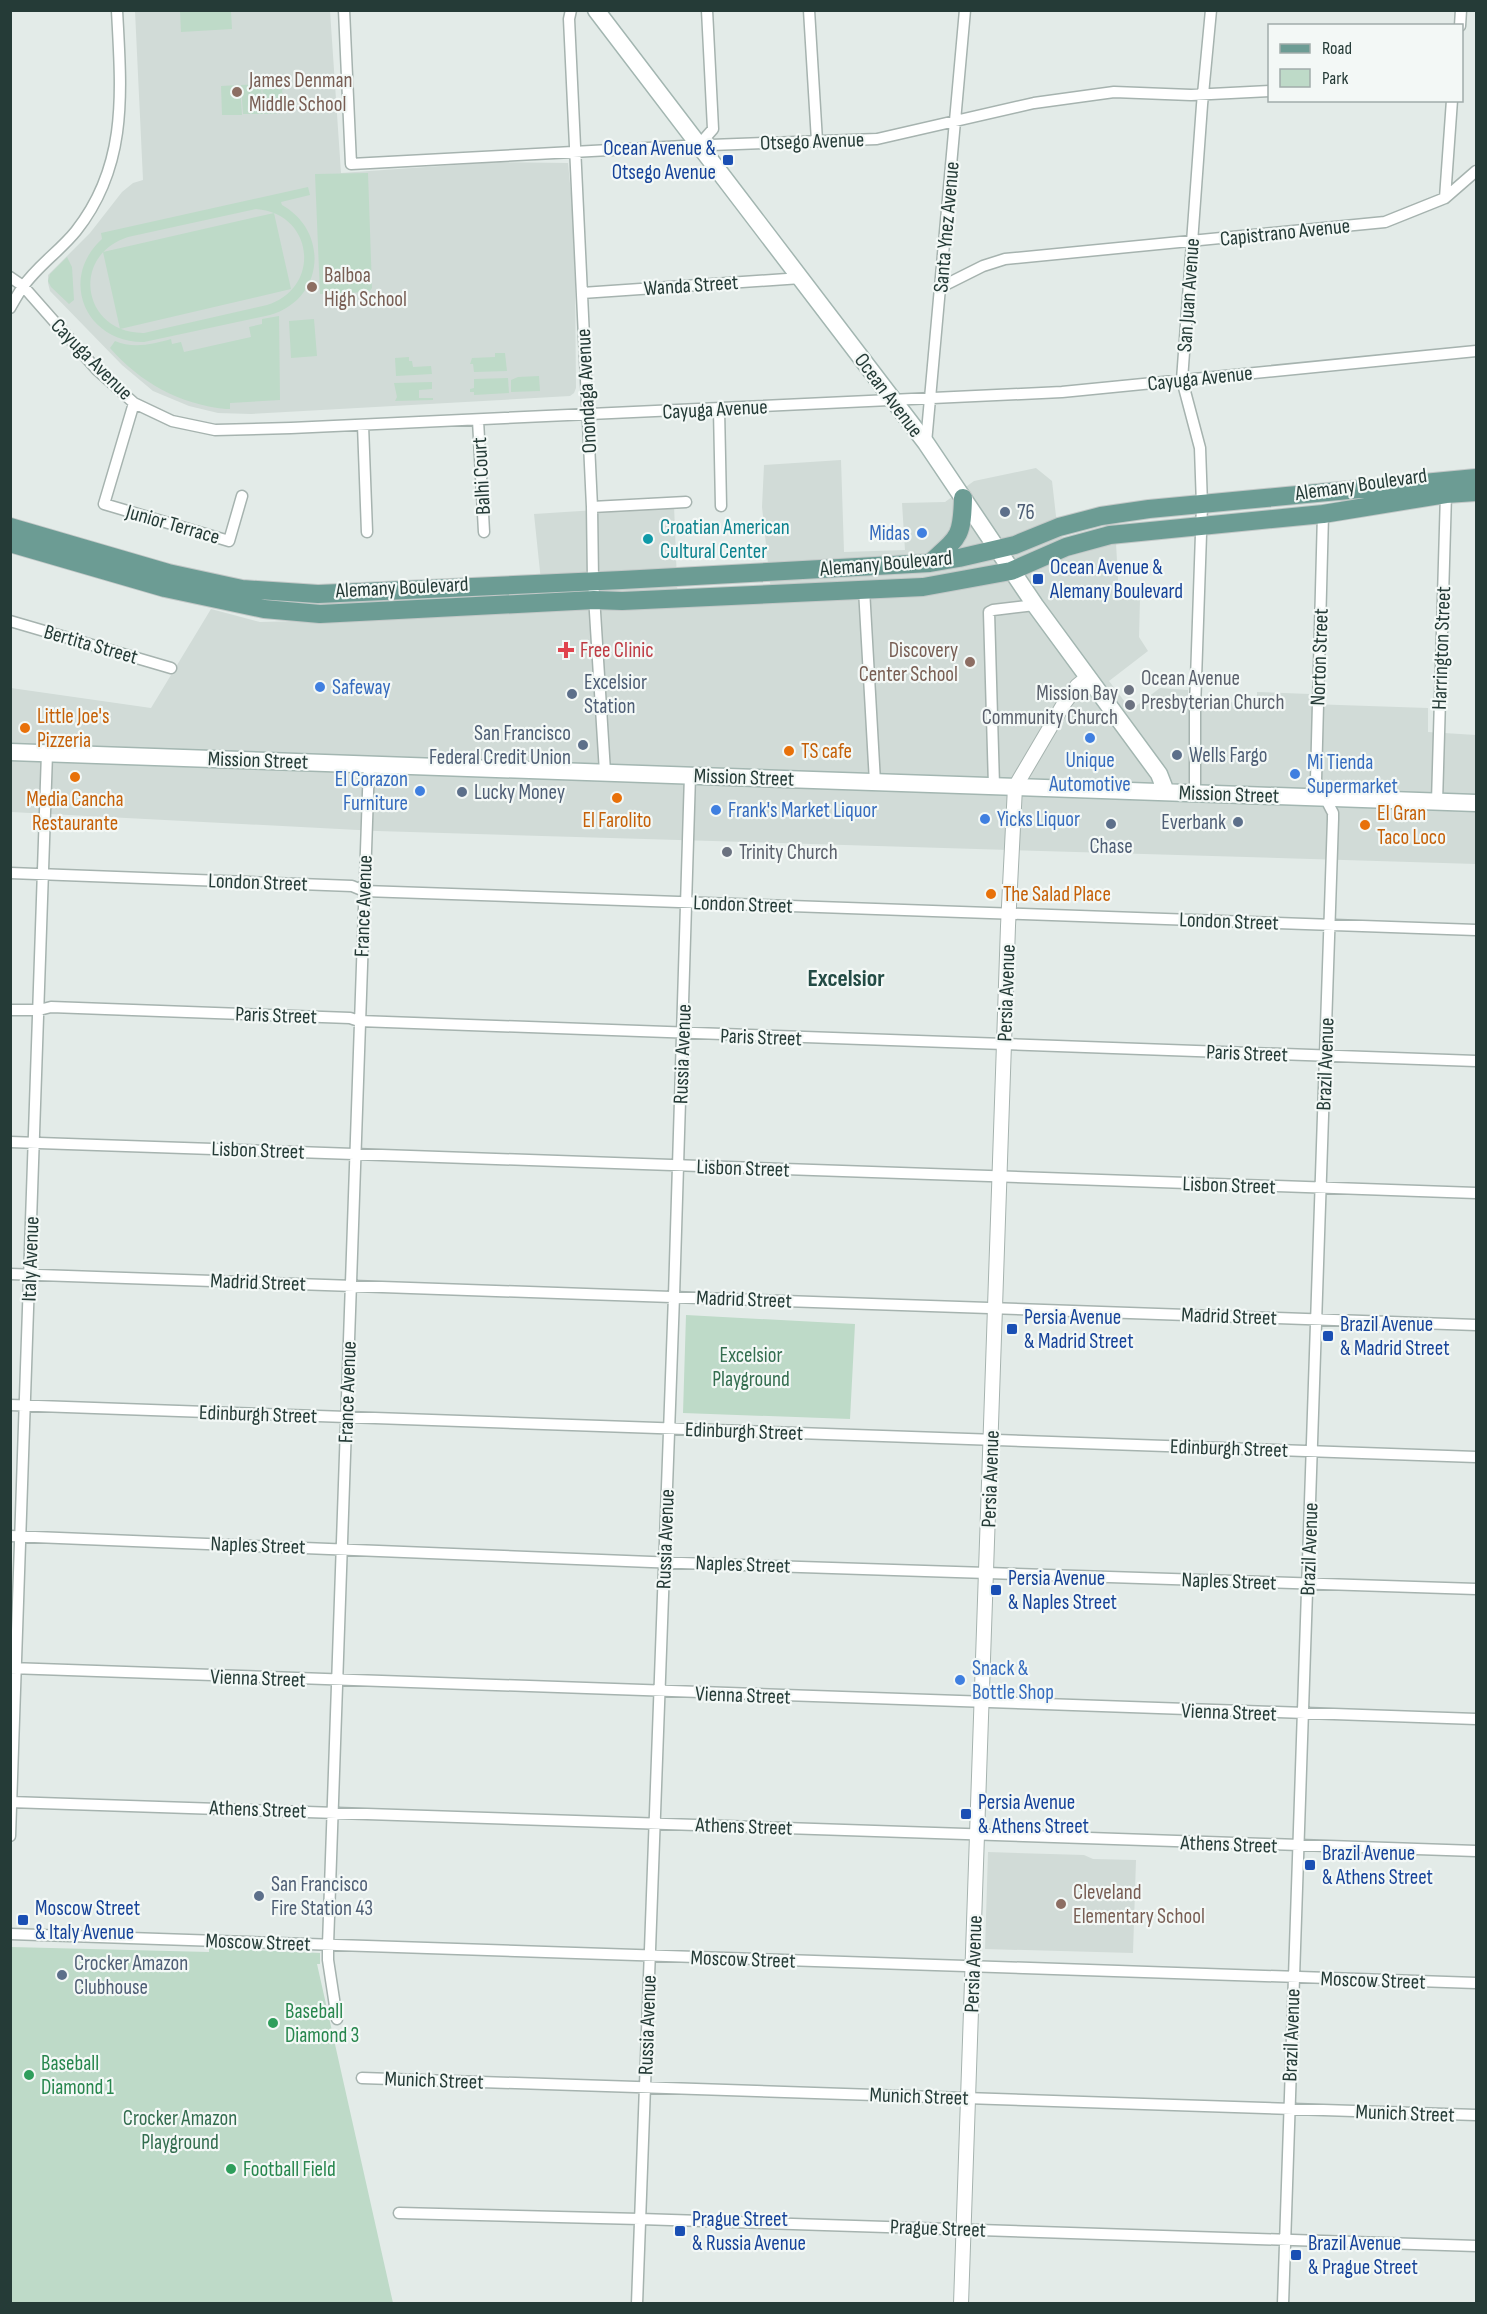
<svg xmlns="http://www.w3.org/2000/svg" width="1487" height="2314" font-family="'Sofia Sans Condensed',sans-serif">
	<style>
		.built { fill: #d1dbd7 }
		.green { fill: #bedac8; fill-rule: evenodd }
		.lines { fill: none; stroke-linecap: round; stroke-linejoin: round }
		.minor-casing { stroke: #a6b3af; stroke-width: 13 }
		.tertiary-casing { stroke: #a6b3af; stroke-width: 16 }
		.secondary-casing { stroke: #a3b6b1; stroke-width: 19 }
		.primary-casing { stroke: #c2c8c7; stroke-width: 20 }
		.minor { stroke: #fff; stroke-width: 10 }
		.tertiary { stroke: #fff; stroke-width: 14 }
		.secondary { stroke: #fff; stroke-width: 16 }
		.primary { stroke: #6c9c94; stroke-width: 18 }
		.education-dot { fill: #8d6e63; stroke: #f3f8f6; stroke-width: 2 }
		.transit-dot { fill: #1a4fb4; stroke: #f3f8f6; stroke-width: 2 }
		.service-dot { fill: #5c6f8a; stroke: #f3f8f6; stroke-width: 2 }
		.shop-dot { fill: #3f7fe0; stroke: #f3f8f6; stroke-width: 2 }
		.culture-dot { fill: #0f9aa8; stroke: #f3f8f6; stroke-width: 2 }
		.health-dot { fill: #e0444e; stroke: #f3f8f6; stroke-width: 2 }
		.worship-dot { fill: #6b7280; stroke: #f3f8f6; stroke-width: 2 }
		.food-dot { fill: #e8710a; stroke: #f3f8f6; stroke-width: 2 }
		.leisure-dot { fill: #2e9e5b; stroke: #f3f8f6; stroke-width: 2 }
		.labels { text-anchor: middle; stroke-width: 4.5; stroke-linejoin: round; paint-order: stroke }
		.education-label { font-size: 21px; fill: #785e54; stroke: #f3f8f6; text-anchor: start }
		.street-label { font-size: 21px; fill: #253b37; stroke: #f3f8f6 }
		.transit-label { font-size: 21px; fill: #164399; stroke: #f3f8f6; text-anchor: start }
		.service-label { font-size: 21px; fill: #4e5e75; stroke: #f3f8f6; text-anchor: start }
		.culture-label { font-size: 21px; fill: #0d838f; stroke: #f3f8f6; text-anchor: start }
		.shop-label { font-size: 21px; fill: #366cbe; stroke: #f3f8f6; text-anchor: start }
		.health-label { font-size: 21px; fill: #be3a42; stroke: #f3f8f6; text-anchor: start }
		.worship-label { font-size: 21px; fill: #5b616d; stroke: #f3f8f6; text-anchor: start }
		.food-label { font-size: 21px; fill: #c56008; stroke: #f3f8f6; text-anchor: start }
		.park-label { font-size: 21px; fill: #336d4f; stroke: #f3f8f6 }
		.leisure-label { font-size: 21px; fill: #27864d; stroke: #f3f8f6; text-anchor: start }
		.quarter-label { font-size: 24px; font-weight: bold; fill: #234b45; stroke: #f3f8f6 }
	</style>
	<rect width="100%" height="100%" fill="#e3ebe8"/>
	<path class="built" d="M135,11H330L341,173L498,162L568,163L572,204L575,283L576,388L574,393L570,396L251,414L218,413L189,406L153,391L122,365L50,291L48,283V275L90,233L122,192L133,183L143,180Z
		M841,460L844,552L905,550L902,503L945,502L974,481L1036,468L1052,481L1056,516L1068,557L1116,543L1118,579L1116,599H1140L1139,637L1148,651L1109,681L1131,710L1160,688L1188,690V701L1257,703V692L1310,694V704L1428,708V732L1476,735V864L377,831L11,812V688L151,708L211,609L260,622L382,619L544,610L534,514L674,505L678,607L772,601L762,507L764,465Z
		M988,1852L1084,1855L1093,1859L1136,1860L1133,1953L985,1949Z"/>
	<path class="green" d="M180,11H231L232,29L181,32Z
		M282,83L283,113L264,114L262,84Z
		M261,84L263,114H243L241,85Z
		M240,85L242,115H222L221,86Z
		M368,173L372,288L369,292L320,294L315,174Z
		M308,187L310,195L281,202L282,205C330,232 324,300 270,315L144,342C86,343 58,279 102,239L101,233ZM256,209C314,213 322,288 267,305L144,333C83,334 69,256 128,237Z
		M274,213L291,289L120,329L103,252Z
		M67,257L72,267L74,300L69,304L51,287L48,281L50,274Z
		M279,316L280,400L230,403V409H226C179,404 141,383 110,348L115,341C133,349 154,344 171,339L172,344L181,342L184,352L251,337L249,327L262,324V319Z
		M314,319L317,356L291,358L289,321Z
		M495,353H505L507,371L474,372L473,364H470L472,358L495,357Z
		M409,357V361H412L413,367L431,366L432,374L396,376L395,358Z
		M539,376L540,391L511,392V380L518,377Z
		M508,378L509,393L474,395V392H470V389L474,388V379Z
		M432,382V389L419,390V398H433V400L395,401L397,397L394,383Z
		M686,1315L855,1324L850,1419L683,1413Z
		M11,1947L209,1952V1948L320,1953V1964H317L393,2303H11Z"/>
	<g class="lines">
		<defs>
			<path id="minor" d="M344,10L351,164L684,146L877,139L1034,103L1114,92L1191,95L1270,91
				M571,10L569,19L592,507L593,580L605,772
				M809,10L817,141
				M1460,26L1461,10
				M699,145L713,129L707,10
				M1445,198L1452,100
				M10,277L23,286L97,370L134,403L172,421L215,430L291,428L1062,392L1476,351
				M941,287L983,266L1005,259L1385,222L1445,198L1476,171
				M582,293L801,278
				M10,308C14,301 18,294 22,288C37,266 60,251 76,231C129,164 121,90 117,10
				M134,403L104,504L229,541L242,496
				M719,409L721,506
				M478,420L484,532
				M363,425L367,532
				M926,443L965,10
				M592,507L686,502
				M864,589L875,782
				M10,621L171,668
				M994,786L989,612L993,610L1035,605
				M1195,793V708L1202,505L1200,448L1182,380L1202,105L1211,10
				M1437,802L1446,494
				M10,873L352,886L364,891L1476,930
				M10,1010H39L51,1007L350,1018L359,1021L1476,1061
				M10,1142L1476,1193
				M10,1274L1476,1325
				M10,1405L1476,1457
				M10,1536L651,1562L1476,1589
				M10,1668L1476,1719
				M10,1802L1476,1851
				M10,1836L47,753
				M10,1934L1476,1983
				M337,2019L328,1960V1945L369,764
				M362,2078L1476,2115
				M399,2213L640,2219L1476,2246
				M637,2304L674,1296L690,775
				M1283,2304L1333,819V813L1316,780L1323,514"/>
			<path id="tertiary" d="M961,2304L1008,926L1015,787L1065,702L1077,686L1088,677"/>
			<path id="secondary" d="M596,10L926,443L1035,605L1159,774L1166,792
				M10,752L1476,803"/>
			<path id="primary" d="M10,527L168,573L242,589L318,594L622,580L930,563L959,558L1015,545L1059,527L1101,516L1149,509L1476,478
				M10,543L165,588L264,609L320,614L594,600L622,601L923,587L1011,571L1066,547L1110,535L1323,514L1446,494L1476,492
				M931,562C959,537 962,537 963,498"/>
		</defs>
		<use href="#minor" class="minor-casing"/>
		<use href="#tertiary" class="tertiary-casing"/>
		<use href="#secondary" class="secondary-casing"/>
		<use href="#primary" class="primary-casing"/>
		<use href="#minor" class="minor"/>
		<use href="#tertiary" class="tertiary"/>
		<use href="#secondary" class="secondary"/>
		<use href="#primary" class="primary"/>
	</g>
	<g class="education-dot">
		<circle cx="237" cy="92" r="6"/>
		<circle cx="312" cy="287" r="6"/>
		<circle cx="970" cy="662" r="6"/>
		<circle cx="1061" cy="1904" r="6"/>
	</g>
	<g class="transit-dot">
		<rect x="722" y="154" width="12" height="12" rx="3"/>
		<rect x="1032" y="573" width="12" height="12" rx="3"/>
		<rect x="1006" y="1323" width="12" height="12" rx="3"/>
		<rect x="1322" y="1330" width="12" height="12" rx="3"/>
		<rect x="990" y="1584" width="12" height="12" rx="3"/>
		<rect x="960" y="1808" width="12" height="12" rx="3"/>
		<rect x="1304" y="1859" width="12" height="12" rx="3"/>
		<rect x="17" y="1914" width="12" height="12" rx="3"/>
		<rect x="674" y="2225" width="12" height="12" rx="3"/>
		<rect x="1290" y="2249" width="12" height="12" rx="3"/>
	</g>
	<g class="service-dot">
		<circle cx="1005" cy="512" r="6"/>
		<circle cx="572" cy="694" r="6"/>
		<circle cx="583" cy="745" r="6"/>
		<circle cx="1177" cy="755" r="6"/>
		<circle cx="462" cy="792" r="6"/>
		<circle cx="1238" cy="822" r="6"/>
		<circle cx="1111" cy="824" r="6"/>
		<circle cx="259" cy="1896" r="6"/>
		<circle cx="62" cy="1975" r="6"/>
	</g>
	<g class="shop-dot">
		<circle cx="922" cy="533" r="6"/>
		<circle cx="320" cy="687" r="6"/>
		<circle cx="1090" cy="738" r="6"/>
		<circle cx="1295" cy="774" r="6"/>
		<circle cx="420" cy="791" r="6"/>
		<circle cx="716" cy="810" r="6"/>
		<circle cx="985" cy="819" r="6"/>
		<circle cx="960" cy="1680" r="6"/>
	</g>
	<circle class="culture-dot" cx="648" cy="539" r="6"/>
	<path class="health-dot" d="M563 641h6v6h6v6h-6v6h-6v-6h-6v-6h6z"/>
	<g class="worship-dot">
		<circle cx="1129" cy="690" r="6"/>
		<circle cx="1130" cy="705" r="6"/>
		<circle cx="727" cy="852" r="6"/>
	</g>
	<g class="food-dot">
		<circle cx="25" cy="728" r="6"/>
		<circle cx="789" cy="751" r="6"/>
		<circle cx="75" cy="777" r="6"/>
		<circle cx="617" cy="798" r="6"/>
		<circle cx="1365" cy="825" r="6"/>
		<circle cx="991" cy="894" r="6"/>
	</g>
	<g class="leisure-dot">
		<circle cx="273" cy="2023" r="6"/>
		<circle cx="29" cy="2075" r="6"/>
		<circle cx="231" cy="2169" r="6"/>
	</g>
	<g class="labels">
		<g class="education-label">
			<text x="249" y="87">James Denman<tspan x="249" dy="24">Middle School</tspan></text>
			<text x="324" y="282">Balboa<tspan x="324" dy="24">High School</tspan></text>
			<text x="958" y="657" text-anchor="end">Discovery<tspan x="958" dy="24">Center School</tspan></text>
			<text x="1073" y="1899">Cleveland<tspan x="1073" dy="24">Elementary School</tspan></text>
		</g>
		<g class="street-label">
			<text transform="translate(812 141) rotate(-2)" y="7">Otsego Avenue</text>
			<text transform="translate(946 227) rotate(-85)" y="7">Santa Ynez Avenue</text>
			<text transform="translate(1285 232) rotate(-6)" y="7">Capistrano Avenue</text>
			<text transform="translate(691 285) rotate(-4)" y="7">Wanda Street</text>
			<text transform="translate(1188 295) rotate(-86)" y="7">San Juan Avenue</text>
			<text transform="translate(92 359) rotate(45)" y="7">Cayuga Avenue</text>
			<text transform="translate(1200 378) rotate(-6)" y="7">Cayuga Avenue</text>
			<text transform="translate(586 391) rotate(-93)" y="7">Onondaga Avenue</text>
			<text transform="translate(889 395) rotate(53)" y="7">Ocean Avenue</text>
			<text transform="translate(715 409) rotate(-3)" y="7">Cayuga Avenue</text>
			<text transform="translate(481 476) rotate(-93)" y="7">Balhi Court</text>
			<text transform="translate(1361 484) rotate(-8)" y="7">Alemany Boulevard</text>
			<text transform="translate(173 524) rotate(16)" y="7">Junior Terrace</text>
			<text transform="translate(886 563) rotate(-5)" y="7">Alemany Boulevard</text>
			<text transform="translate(402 587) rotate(-3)" y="7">Alemany Boulevard</text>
			<text transform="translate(91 644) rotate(16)" y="7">Bertita Street</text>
			<text transform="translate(1441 648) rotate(-88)" y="7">Harrington Street</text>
			<text transform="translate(1319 657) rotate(-88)" y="7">Norton Street</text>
			<text transform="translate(258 760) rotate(2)" y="7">Mission Street</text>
			<text transform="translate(744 777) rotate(2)" y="7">Mission Street</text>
			<text transform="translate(1229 794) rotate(2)" y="7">Mission Street</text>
			<text transform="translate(258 882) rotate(2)" y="7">London Street</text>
			<text transform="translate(743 904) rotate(2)" y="7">London Street</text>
			<text transform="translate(363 906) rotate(-88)" y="7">France Avenue</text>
			<text transform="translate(1229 921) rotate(2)" y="7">London Street</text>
			<text transform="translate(1006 993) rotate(-88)" y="7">Persia Avenue</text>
			<text transform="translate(276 1015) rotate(2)" y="7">Paris Street</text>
			<text transform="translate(761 1037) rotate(2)" y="7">Paris Street</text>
			<text transform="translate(1247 1053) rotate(2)" y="7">Paris Street</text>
			<text transform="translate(682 1054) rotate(-88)" y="7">Russia Avenue</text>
			<text transform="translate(1325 1064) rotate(-88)" y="7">Brazil Avenue</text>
			<text transform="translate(258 1150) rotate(2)" y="7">Lisbon Street</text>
			<text transform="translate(743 1168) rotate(2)" y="7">Lisbon Street</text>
			<text transform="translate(1229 1185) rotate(2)" y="7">Lisbon Street</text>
			<text transform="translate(30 1259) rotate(-88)" y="7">Italy Avenue</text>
			<text transform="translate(258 1282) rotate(2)" y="7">Madrid Street</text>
			<text transform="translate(744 1299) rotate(2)" y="7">Madrid Street</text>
			<text transform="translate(1229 1316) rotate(2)" y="7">Madrid Street</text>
			<text transform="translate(347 1392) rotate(-88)" y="7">France Avenue</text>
			<text transform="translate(258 1414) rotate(2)" y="7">Edinburgh Street</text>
			<text transform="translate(744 1431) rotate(2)" y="7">Edinburgh Street</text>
			<text transform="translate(1229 1448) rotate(2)" y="7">Edinburgh Street</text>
			<text transform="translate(990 1479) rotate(-88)" y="7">Persia Avenue</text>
			<text transform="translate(665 1539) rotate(-88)" y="7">Russia Avenue</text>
			<text transform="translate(258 1545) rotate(2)" y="7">Naples Street</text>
			<text transform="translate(1309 1549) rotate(-88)" y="7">Brazil Avenue</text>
			<text transform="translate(743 1564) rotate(2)" y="7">Naples Street</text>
			<text transform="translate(1229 1581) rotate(2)" y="7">Naples Street</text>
			<text transform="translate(258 1678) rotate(2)" y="7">Vienna Street</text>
			<text transform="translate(743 1695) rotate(2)" y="7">Vienna Street</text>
			<text transform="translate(1229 1712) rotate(2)" y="7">Vienna Street</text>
			<text transform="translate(258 1809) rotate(2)" y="7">Athens Street</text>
			<text transform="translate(744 1826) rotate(2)" y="7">Athens Street</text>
			<text transform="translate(1229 1844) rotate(2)" y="7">Athens Street</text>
			<text transform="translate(258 1942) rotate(2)" y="7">Moscow Street</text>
			<text transform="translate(743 1959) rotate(2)" y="7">Moscow Street</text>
			<text transform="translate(973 1964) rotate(-88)" y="7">Persia Avenue</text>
			<text transform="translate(1373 1980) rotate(2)" y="7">Moscow Street</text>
			<text transform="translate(647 2025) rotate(-88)" y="7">Russia Avenue</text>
			<text transform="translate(1291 2035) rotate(-88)" y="7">Brazil Avenue</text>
			<text transform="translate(434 2080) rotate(2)" y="7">Munich Street</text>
			<text transform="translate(919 2096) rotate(2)" y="7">Munich Street</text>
			<text transform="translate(1405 2113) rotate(2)" y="7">Munich Street</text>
			<text transform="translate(938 2228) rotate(2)" y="7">Prague Street</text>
		</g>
		<g class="transit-label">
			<text x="716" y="155" text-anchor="end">Ocean Avenue &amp;<tspan x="716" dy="24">Otsego Avenue</tspan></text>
			<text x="1050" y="574">Ocean Avenue &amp;<tspan x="1050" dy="24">Alemany Boulevard</tspan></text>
			<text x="1024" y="1324">Persia Avenue<tspan x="1024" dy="24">&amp; Madrid Street</tspan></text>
			<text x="1340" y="1331">Brazil Avenue<tspan x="1340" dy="24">&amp; Madrid Street</tspan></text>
			<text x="1008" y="1585">Persia Avenue<tspan x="1008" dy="24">&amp; Naples Street</tspan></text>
			<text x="978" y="1809">Persia Avenue<tspan x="978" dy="24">&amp; Athens Street</tspan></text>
			<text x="1322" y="1860">Brazil Avenue<tspan x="1322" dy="24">&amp; Athens Street</tspan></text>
			<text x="35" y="1915">Moscow Street<tspan x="35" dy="24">&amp; Italy Avenue</tspan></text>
			<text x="692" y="2226">Prague Street<tspan x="692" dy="24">&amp; Russia Avenue</tspan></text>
			<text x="1308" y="2250">Brazil Avenue<tspan x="1308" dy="24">&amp; Prague Street</tspan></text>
		</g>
		<g class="service-label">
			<text x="1017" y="519">76</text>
			<text x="584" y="689">Excelsior<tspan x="584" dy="24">Station</tspan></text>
			<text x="571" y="740" text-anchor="end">San Francisco<tspan x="571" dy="24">Federal Credit Union</tspan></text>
			<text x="1189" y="762">Wells Fargo</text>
			<text x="474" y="799">Lucky Money</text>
			<text x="1226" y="829" text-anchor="end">Everbank</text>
			<text x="1111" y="853" text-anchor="middle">Chase</text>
			<text x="271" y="1891">San Francisco<tspan x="271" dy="24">Fire Station 43</tspan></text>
			<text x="74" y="1970">Crocker Amazon<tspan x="74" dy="24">Clubhouse</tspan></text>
		</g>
		<g class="culture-label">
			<text x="660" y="534">Croatian American<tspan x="660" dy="24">Cultural Center</tspan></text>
		</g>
		<g class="shop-label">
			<text x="910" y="540" text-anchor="end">Midas</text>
			<text x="332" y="694">Safeway</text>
			<text x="1090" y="767" text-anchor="middle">Unique<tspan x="1090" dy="24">Automotive</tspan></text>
			<text x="1307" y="769">Mi Tienda<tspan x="1307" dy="24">Supermarket</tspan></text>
			<text x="408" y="786" text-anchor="end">El Corazon<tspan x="408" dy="24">Furniture</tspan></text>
			<text x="728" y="817">Frank's Market Liquor</text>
			<text x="997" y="826">Yicks Liquor</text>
			<text x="972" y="1675">Snack &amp;<tspan x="972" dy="24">Bottle Shop</tspan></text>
		</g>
		<g class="health-label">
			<text x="580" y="657">Free Clinic</text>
		</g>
		<g class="worship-label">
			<text x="1141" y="685">Ocean Avenue<tspan x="1141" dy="24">Presbyterian Church</tspan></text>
			<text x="1118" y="700" text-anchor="end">Mission Bay<tspan x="1118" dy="24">Community Church</tspan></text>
			<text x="739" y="859">Trinity Church</text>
		</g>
		<g class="food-label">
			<text x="37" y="723">Little Joe's<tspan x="37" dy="24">Pizzeria</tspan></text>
			<text x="801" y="758">TS cafe</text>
			<text x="75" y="806" text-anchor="middle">Media Cancha<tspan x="75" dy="24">Restaurante</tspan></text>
			<text x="1377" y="820">El Gran<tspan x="1377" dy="24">Taco Loco</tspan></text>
			<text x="617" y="827" text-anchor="middle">El Farolito</text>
			<text x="1003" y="901">The Salad Place</text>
		</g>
		<g class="park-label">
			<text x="751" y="1362">Excelsior<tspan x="751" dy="24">Playground</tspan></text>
			<text x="180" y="2125">Crocker Amazon<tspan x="180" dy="24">Playground</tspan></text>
		</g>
		<g class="leisure-label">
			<text x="285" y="2018">Baseball<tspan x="285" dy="24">Diamond 3</tspan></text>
			<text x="41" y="2070">Baseball<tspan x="41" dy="24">Diamond 1</tspan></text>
			<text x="243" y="2176">Football Field</text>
		</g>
		<g class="quarter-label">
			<text x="846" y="986">Excelsior</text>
		</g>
	</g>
	<rect width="1487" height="2314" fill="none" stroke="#253b37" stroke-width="24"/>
	<rect x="1268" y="24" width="195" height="78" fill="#f3f8f6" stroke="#a1acaa" stroke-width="1.5"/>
	<rect x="1280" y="44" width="30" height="9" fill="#6c9c94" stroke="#a1acaa" stroke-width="1.5"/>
	<text x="1322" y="54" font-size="18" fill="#253b37">Road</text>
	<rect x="1280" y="69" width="30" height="18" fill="#bedac8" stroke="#a1acaa" stroke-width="1.5"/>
	<text x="1322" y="84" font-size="18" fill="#253b37">Park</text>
</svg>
